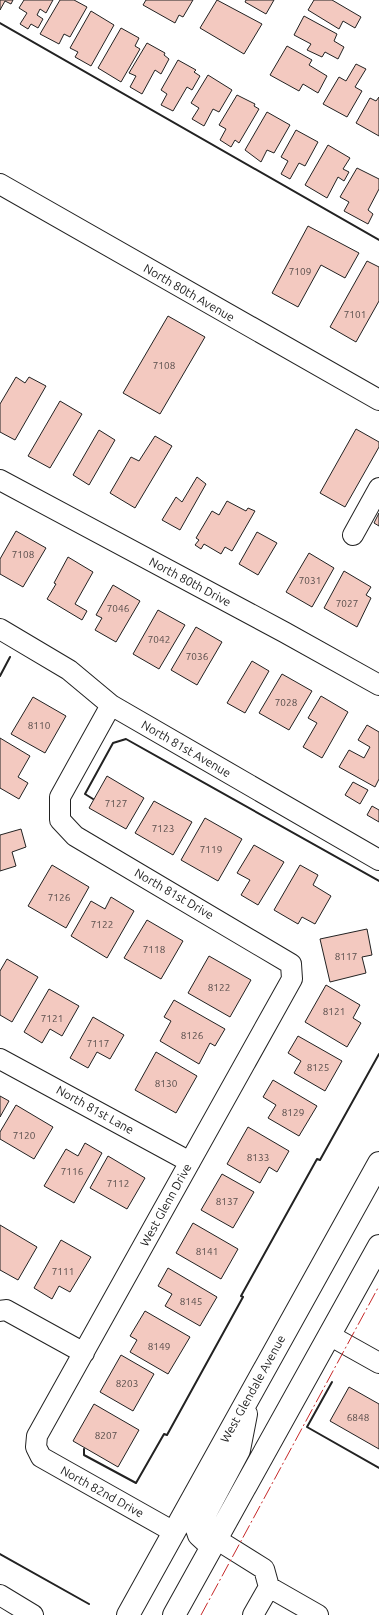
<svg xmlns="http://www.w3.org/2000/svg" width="379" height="1615" font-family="Ubuntu,sans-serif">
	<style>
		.building { fill: #f3c9c0; stroke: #222 }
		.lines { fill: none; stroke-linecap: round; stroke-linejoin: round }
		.minor-casing { stroke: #222; stroke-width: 22 }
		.major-casing { stroke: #222; stroke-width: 24 }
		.minor { stroke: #fff; stroke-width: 20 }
		.major { stroke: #fff; stroke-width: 22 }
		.wall { stroke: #222; stroke-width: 2 }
		.power { stroke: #c62828; stroke-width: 1; stroke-dasharray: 14 3 2 3; stroke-linecap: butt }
		.labels { text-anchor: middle; stroke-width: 3; stroke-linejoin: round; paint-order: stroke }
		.number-label { font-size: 10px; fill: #564c4a }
		.street-label { font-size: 12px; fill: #222; stroke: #fff }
	</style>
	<rect width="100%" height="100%" fill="#fff"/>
	<path class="building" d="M0,0H13L11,4L5,1L0,10Z
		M24,0H53L46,13L40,9L37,15L43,19L38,28L31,24L28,29L20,24L27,13L19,8Z
		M60,0H74L87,7L70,37L64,34L59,44L40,34Z
		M146,0H193L183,17L179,15L175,23L143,5Z
		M217,0L262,24L244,54L200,28Z
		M246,0H274L266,14L245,2Z
		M314,0H332L361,17L355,28L343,21L339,29L308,10Z
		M91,11L114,25L91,66L75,57L78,52L70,48Z
		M304,16L337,34L334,41L344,47L338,59L325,52L322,57L307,50L311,44L294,35Z
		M121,28L139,38L135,46L140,49L121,82L98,68Z
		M147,43L165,53L164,55L169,59L161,74L155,70L142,94L130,87L136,76L129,73Z
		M287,46L312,60L309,65L327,76L318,93L303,84L299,91L270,75Z
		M178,60L196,70L194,72L200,76L192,90L187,87L173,111L161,105L167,94L161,90Z
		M356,64L366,69L355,87L362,91L347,117L323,104L339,77L346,81Z
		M208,75L232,90L219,112L213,109L204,126L192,119L199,108L191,103Z
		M237,95L255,104L254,106L259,109L239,143L235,140L231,147L220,140L226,129L219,125Z
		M379,97V136L356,123L370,98L376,101Z
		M267,112L290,125L274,153L267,150L261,162L245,150Z
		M296,130L318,142L305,166L299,163L290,179L281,174L288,161L281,157Z
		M328,145L350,158L343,169L349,172L344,181L338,177L327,198L305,185Z
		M357,168L379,179V189L368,210L373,214L368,224L344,211L349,202L340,197Z
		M308,226L359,253L345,278L321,265L298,307L272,293Z
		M367,261L379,267V301L356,342L330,327Z
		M168,316L205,337L160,414L123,393Z
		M16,377L25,383L29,377L46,386L15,440L0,432V404Z
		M60,401L82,414L50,468L28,456Z
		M356,429L379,442V447L345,507L320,493Z
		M99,430L115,440L89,485L73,475Z
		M155,436L172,446L135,508L110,493L131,457L139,461Z
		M197,477L206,484L180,530L162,520L176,497L182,502Z
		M227,501L246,511L248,508L255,511L232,551L225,547L221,554L204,544L201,549L195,545L199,540L196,538L212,511L219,515Z
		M379,513V526L374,523Z
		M16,531L46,548L23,587L0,574V559Z
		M257,532L277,543L258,575L239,564Z
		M309,553L334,568L312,607L286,592Z
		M68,557L93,572L75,604L87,611L82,620L47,599L56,584L54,583Z
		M344,571L371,587L366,595L371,598L357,627L324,608Z
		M113,585L140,601L116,642L95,630L102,618L96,615Z
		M158,610L185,625L159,669L133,654Z
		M196,627L222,642L197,685L171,670Z
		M252,661L269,671L245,713L227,703Z
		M282,674L312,691L289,730L259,713Z
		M321,696L348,712L322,758L303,747L317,723L308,718Z
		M33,697L66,716L45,753L11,734Z
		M367,725L379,732V779L375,787L339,767L349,750L364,758L370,747L358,740Z
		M0,738L30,756L18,777L28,783L19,799L0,788Z
		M107,776L144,798L126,829L89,808Z
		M353,782L368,790L360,804L345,795Z
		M154,801L192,822L173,855L135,833Z
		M372,806L379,810V822L367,815Z
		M205,818L242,839L218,881L181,860Z
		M21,829L26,847L12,852L16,866L0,871V835Z
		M254,845L284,862L258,905L241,895L250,880L237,873Z
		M52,865L89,887L66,928L28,906Z
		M300,865L318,875L313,885L331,896L315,924L302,917L298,924L274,910Z
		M111,897L134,911L107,958L71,936L91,901L105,909Z
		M147,920L183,941L161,979L124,958Z
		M367,929L372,955L362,957L366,973L330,982L320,939Z
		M209,956L251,980L230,1017L188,993Z
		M7,959L38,977L12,1022L0,1015V971Z
		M326,985L360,1005L353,1018L361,1023L347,1047L305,1022Z
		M49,989L79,1006L62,1036L50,1029L42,1043L24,1032Z
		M174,1000L225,1029L215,1046L210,1043L199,1064L160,1041L171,1021L164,1017Z
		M93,1017L124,1035L110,1059L97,1052L88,1068L70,1058Z
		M298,1036L342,1061L325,1091L294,1073L301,1061L288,1053Z
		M156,1052L197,1076L176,1113L135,1090Z
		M273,1080L317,1106L299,1136L268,1118L276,1105L263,1097Z
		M0,1096L9,1101L0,1117Z
		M16,1105L53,1127L34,1159L0,1139V1132Z
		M248,1127L289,1151L277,1172L269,1167L260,1183L227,1164Z
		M85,1143L102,1153L74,1203L44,1186L66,1149L78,1156Z
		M108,1156L145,1178L127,1209L90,1188Z
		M222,1174L254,1192L233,1228L201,1210Z
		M193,1223L238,1249L221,1279L176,1253Z
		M0,1225L37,1247L18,1280L0,1270Z
		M61,1240L91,1257L70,1292L59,1286L52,1299L34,1288Z
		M168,1268L217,1297L200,1326L165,1306L172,1294L158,1286Z
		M145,1311L190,1337L168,1374L130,1352L137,1340L130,1336Z
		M121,1355L154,1374L133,1411L100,1392Z
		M349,1387L379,1404V1449L330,1421Z
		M94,1404L139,1430L118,1467L73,1441Z"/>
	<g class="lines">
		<defs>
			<path id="minor" d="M0,184L379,400
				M0,480L284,632L379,685
				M353,535L379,488
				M0,629L69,670L111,705L379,860
				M111,705L60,797V820L75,836L291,964L292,979L37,1436L36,1447L41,1457L174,1532
				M0,1059L190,1162
				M0,1311L6,1310L84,1353
				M329,1335L379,1363
				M216,1539L264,1569L269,1587L253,1615
				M269,1587L318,1615
				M0,1595L33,1615"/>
			<path id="major" d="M212,1547L199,1535L197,1529L239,1450L246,1414
				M128,1615L379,1163
				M174,1615L379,1246"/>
		</defs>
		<use href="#minor" class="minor-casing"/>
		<use href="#major" class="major-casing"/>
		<use href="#minor" class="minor"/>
		<use href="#major" class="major"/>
		<path class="wall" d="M0,23L379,240
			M0,676L10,657
			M93,799L85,794L113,743L126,739L379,881
			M332,1382L307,1427L379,1468
			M84,1449V1455L136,1483L164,1434L167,1435L243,1297L241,1296L317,1159L320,1160L379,1054
			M0,1554L89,1604"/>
		<path class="power" d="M201,1615L379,1286"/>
	</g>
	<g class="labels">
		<g class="number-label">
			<text x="300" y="275">7109</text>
			<text x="355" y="318">7101</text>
			<text x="164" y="369">7108</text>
			<text x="23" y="558">7108</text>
			<text x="310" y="584">7031</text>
			<text x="347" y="607">7027</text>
			<text x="118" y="612">7046</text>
			<text x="159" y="643">7042</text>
			<text x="197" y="660">7036</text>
			<text x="286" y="706">7028</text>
			<text x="39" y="729">8110</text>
			<text x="116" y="807">7127</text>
			<text x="163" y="832">7123</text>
			<text x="211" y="853">7119</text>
			<text x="59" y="901">7126</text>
			<text x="102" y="928">7122</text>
			<text x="154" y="953">7118</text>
			<text x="346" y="960">8117</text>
			<text x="219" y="991">8122</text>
			<text x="334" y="1015">8121</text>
			<text x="52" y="1022">7121</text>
			<text x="192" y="1039">8126</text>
			<text x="98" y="1047">7117</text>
			<text x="318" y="1071">8125</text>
			<text x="166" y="1087">8130</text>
			<text x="293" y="1116">8129</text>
			<text x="24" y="1139">7120</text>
			<text x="258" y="1161">8133</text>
			<text x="72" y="1175">7116</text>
			<text x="118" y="1187">7112</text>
			<text x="227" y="1205">8137</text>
			<text x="207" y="1255">8141</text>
			<text x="63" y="1275">7111</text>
			<text x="191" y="1305">8145</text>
			<text x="159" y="1350">8149</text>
			<text x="127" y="1387">8203</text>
			<text x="358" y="1421">6848</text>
			<text x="106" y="1439">8207</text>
		</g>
		<g class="street-label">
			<text transform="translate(189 293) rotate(30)" y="4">North 80th Avenue</text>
			<text transform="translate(190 582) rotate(28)" y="4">North 80th Drive</text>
			<text transform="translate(186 749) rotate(30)" y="4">North 81st Avenue</text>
			<text transform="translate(174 894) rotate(30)" y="4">North 81st Drive</text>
			<text transform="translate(95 1110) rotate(29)" y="4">North 81st Lane</text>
			<text transform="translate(166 1205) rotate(-61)" y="4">West Glenn Drive</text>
			<text transform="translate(253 1389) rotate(-61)" y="4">West Glendale Avenue</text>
			<text transform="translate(102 1492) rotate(29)" y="4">North 82nd Drive</text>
		</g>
	</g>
</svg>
